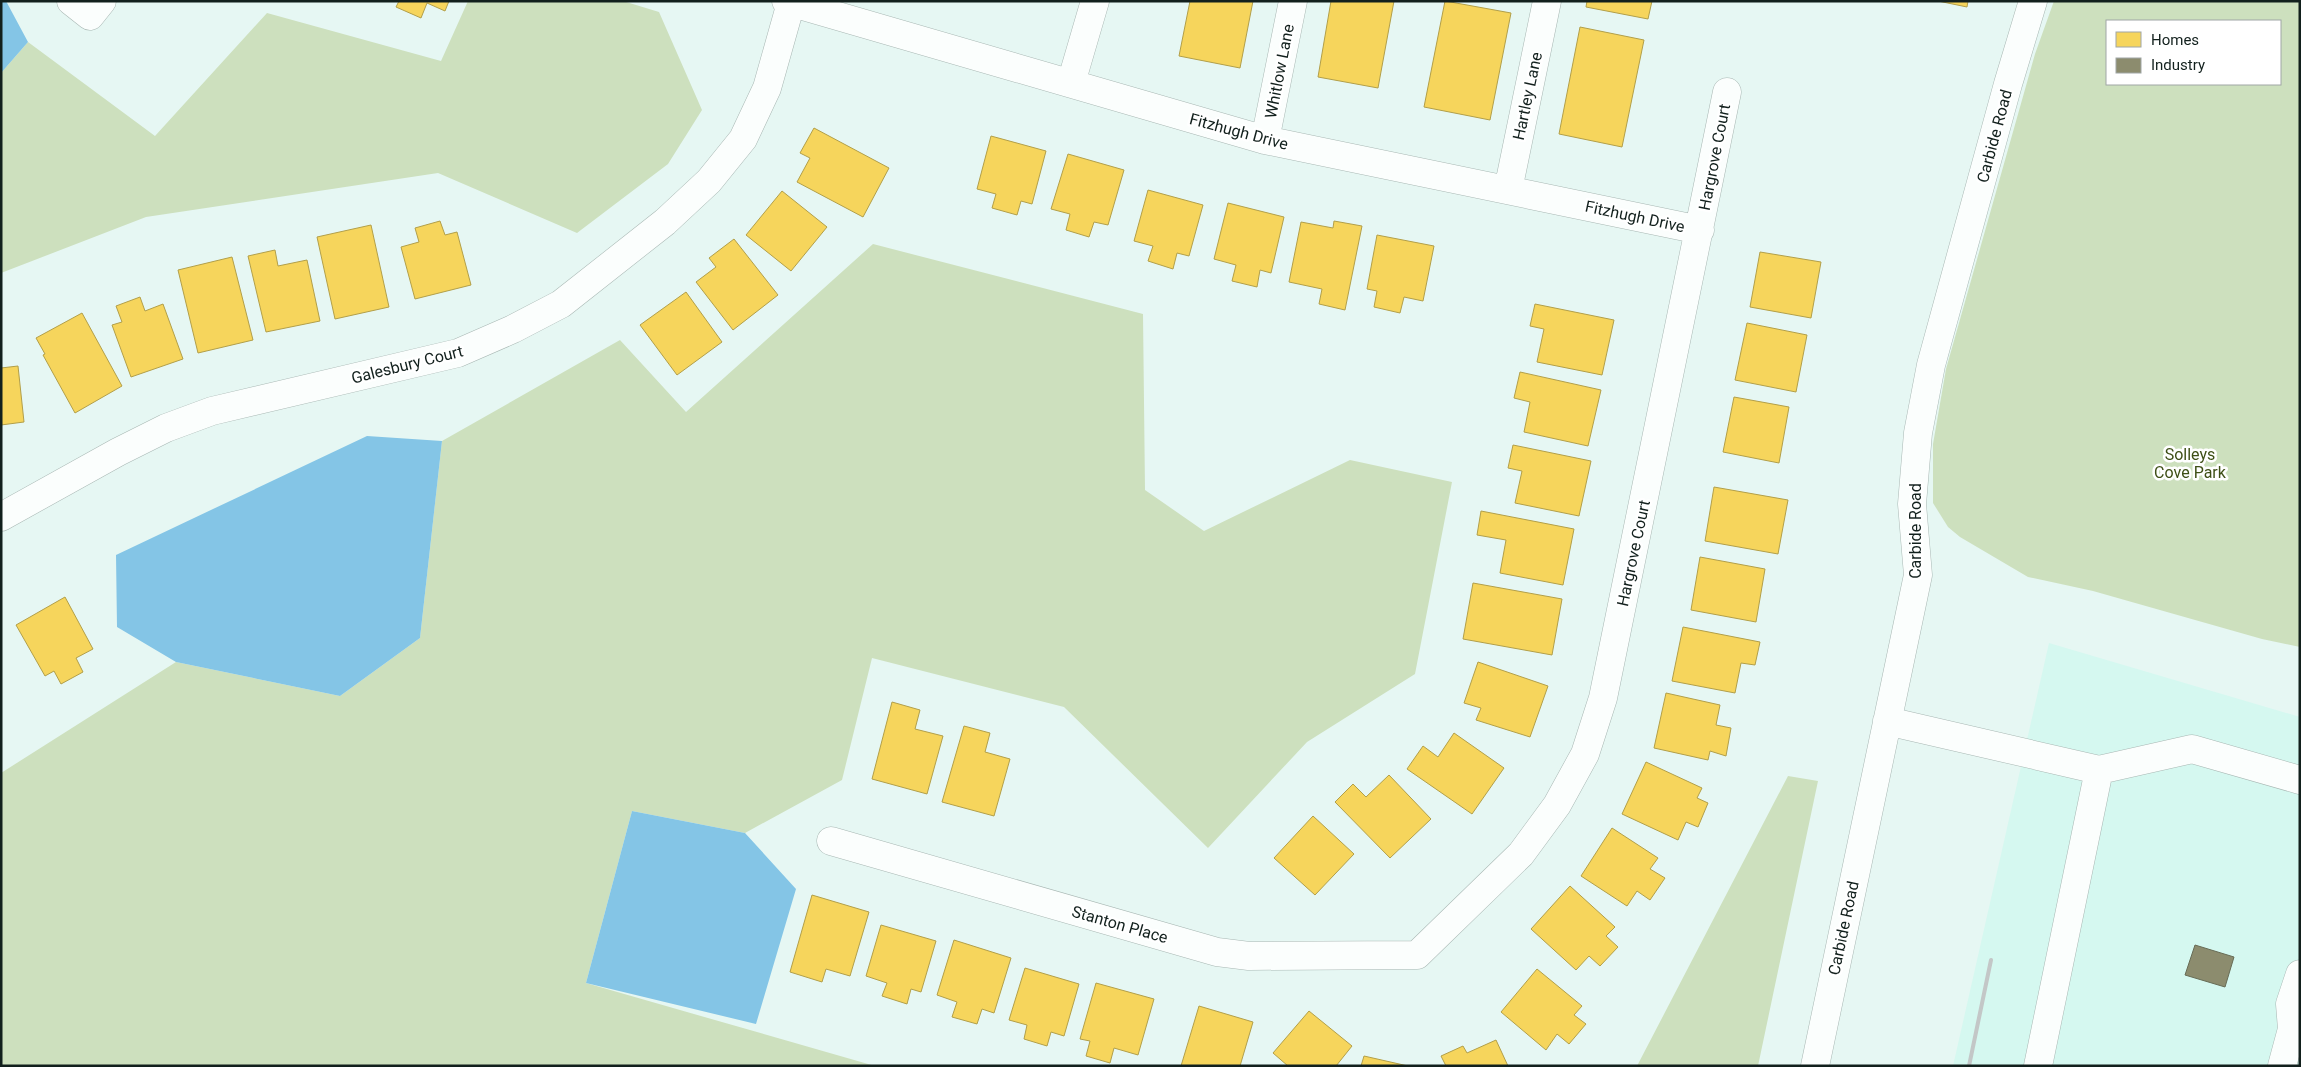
<svg xmlns="http://www.w3.org/2000/svg" width="2301" height="1067" font-family="Roboto,sans-serif">
	<style>
		.built { fill: #d5f8f0 }
		.green { fill: #cde0be; fill-rule: evenodd }
		.water { fill: #84c5e6 }
		.homes { fill: #f6d55c; stroke: #b29f49 }
		.industry { fill: #8c8c6e; stroke: #676c56 }
		.lines { fill: none; stroke-linecap: round; stroke-linejoin: round }
		.minor-casing { stroke: #a8b7b3; stroke-width: 29 }
		.minor { stroke: #fbfefd; stroke-width: 28 }
		.rail { stroke: #c3c7c7; stroke-width: 4 }
		.labels { text-anchor: middle; stroke-width: 5; stroke-linejoin: round; paint-order: stroke }
		.street-label { font-size: 16px; fill: #12201d; stroke: #fff }
		.park-label { font-size: 16px; fill: #3e4f16; stroke: #fff }
	</style>
	<rect width="100%" height="100%" fill="#e6f7f3"/>
	<path class="built" d="M2049,643L2300,717V1066H1953Z"/>
	<path class="green" d="M468,1H623L659,12L702,110L668,164L577,233L438,173L146,217L1,273V73L28,42L155,136L267,13L441,61Z
		M2054,1H2300V647L2262,639L2093,591L2028,577L1960,537L1948,527L1933,503V444L1946,369L2035,54ZM2107,21H2280V84H2107Z
		M873,244L1143,314L1145,490L1204,531L1350,460L1452,482L1415,674L1307,742L1208,848L1064,707L872,658L842,780L745,833L632,811L586,983L875,1066H1V773L176,662L340,696L420,638L442,441L620,340L686,412Z
		M1788,776L1818,781L1758,1066H1637Z"/>
	<path class="water" d="M1,1H6L28,42L1,73Z
		M367,436L442,441L420,638L340,696L176,662L117,627L116,555Z
		M632,811L745,833L796,889L756,1024L586,983Z"/>
	<path class="homes" d="M399,1H449L445,11L427,3L421,18L396,7Z
		M1190,1H1253L1240,68L1179,56Z
		M1331,1H1394L1378,88L1318,77Z
		M1445,1L1511,13L1490,120L1424,107Z
		M1587,1H1652L1648,19L1586,7Z
		M1938,1H1968L1967,7Z
		M1580,27L1644,40L1622,147L1559,134Z
		M814,128L889,168L863,217L797,182L810,158L800,153Z
		M991,136L1046,151L1032,204L1021,201L1017,215L992,208L996,194L977,189Z
		M1068,154L1124,170L1108,225L1094,222L1089,237L1066,230L1070,214L1051,209Z
		M1148,190L1203,205L1189,256L1177,253L1173,269L1148,261L1153,246L1134,241Z
		M782,191L827,227L791,271L746,235Z
		M1228,203L1284,217L1271,273L1260,270L1257,287L1232,281L1236,265L1214,259Z
		M440,221L445,235L457,232L471,285L415,299L401,247L419,242L415,228Z
		M1334,221L1362,226L1345,310L1319,304L1322,289L1289,282L1301,222L1333,228Z
		M371,225L389,307L335,319L317,237Z
		M1377,235L1434,246L1423,301L1404,297L1400,313L1374,307L1377,291L1367,289Z
		M734,239L778,295L733,330L696,282L716,267L709,258Z
		M275,250L278,266L307,260L320,321L266,332L248,256Z
		M1760,252L1821,262L1811,318L1750,307Z
		M232,257L253,340L198,353L178,270Z
		M686,292L722,342L677,375L640,325Z
		M140,297L145,311L163,304L183,359L131,377L112,325L122,322L116,306Z
		M1535,304L1614,320L1602,375L1537,362L1544,329L1530,326Z
		M82,313L122,386L75,413L43,355L45,354L36,338Z
		M1747,323L1807,335L1796,392L1735,380Z
		M18,366L24,422L1,425V368Z
		M1520,372L1601,390L1588,446L1524,432L1530,402L1514,398Z
		M1734,397L1789,407L1779,463L1723,452Z
		M1513,445L1591,461L1579,516L1515,503L1522,471L1508,468Z
		M1714,487L1788,500L1778,554L1705,541Z
		M1481,511L1574,529L1563,585L1500,573L1506,540L1477,535Z
		M1700,557L1765,569L1756,622L1691,610Z
		M1473,583L1562,599L1552,655L1463,639Z
		M65,597L93,649L76,658L83,672L61,684L54,671L45,676L16,625Z
		M1683,627L1760,642L1755,665L1741,663L1735,693L1672,681Z
		M1478,662L1548,686L1530,737L1476,720L1481,708L1464,703Z
		M1666,693L1720,705L1716,725L1731,728L1726,756L1710,751L1708,760L1654,748Z
		M892,702L920,710L915,729L943,736L927,794L872,779Z
		M964,726L990,733L985,752L1010,759L994,816L942,802Z
		M1454,733L1504,768L1472,814L1407,769L1423,746L1438,757Z
		M1646,762L1702,788L1697,798L1708,803L1698,827L1686,822L1678,840L1622,814Z
		M1389,775L1431,819L1390,858L1335,802L1353,784L1366,797Z
		M1313,816L1354,854L1315,895L1274,858Z
		M1612,828L1658,858L1650,869L1665,878L1650,900L1637,891L1627,906L1581,876Z
		M1570,886L1615,927L1606,936L1618,947L1600,966L1589,956L1576,970L1531,929Z
		M812,895L869,912L850,976L826,969L822,982L790,972Z
		M881,925L936,941L921,992L911,989L907,1004L882,996L887,983L866,976Z
		M954,940L1011,958L994,1013L982,1009L977,1024L952,1017L957,1002L937,995Z
		M1025,968L1079,984L1064,1036L1051,1032L1047,1046L1024,1039L1027,1025L1009,1020Z
		M1537,969L1582,1006L1574,1015L1586,1024L1569,1044L1557,1034L1546,1050L1501,1012Z
		M1096,983L1154,999L1138,1055L1114,1048L1110,1063L1086,1056L1090,1041L1080,1039Z
		M1199,1006L1253,1022L1240,1066H1181Z
		M1309,1011L1352,1046L1336,1066H1288L1273,1053Z
		M1496,1040L1508,1066H1446L1441,1056L1463,1046L1467,1053Z
		M1364,1056L1408,1066H1361Z"/>
	<path class="industry" d="M2195,945L2234,957L2225,987L2185,975Z"/>
	<g class="lines">
		<defs>
			<path id="minor" d="M71,1L90,16L102,1
				M786,1L1265,140L1700,230
				M1071,83L1095,1
				M1265,140L1293,1
				M1508,190L1547,1
				M1,517L118,452L166,428L212,411L458,353L513,329L561,304L665,222L709,181L743,139L767,88L791,3
				M1887,721L2099,770L2192,749L2300,780
				M831,841L1217,952L1249,956L1417,955L1521,854L1557,805L1585,754L1603,698L1727,92
				M1815,1066L1918,575L1912,504L1918,433L1931,365L2008,84L2033,1
				M2038,1066L2099,770
				M2282,1066L2292,1029L2290,1004L2300,974"/>
		</defs>
		<use href="#minor" class="minor-casing"/>
		<use href="#minor" class="minor"/>
		<path class="rail" d="M1969,1066L1991,960"/>
	</g>
	<g class="labels">
		<g class="street-label">
			<text transform="translate(1279 71) rotate(-79)" y="6">Whitlow Lane</text>
			<text transform="translate(1527 96) rotate(-78)" y="6">Hartley Lane</text>
			<text transform="translate(1239 131) rotate(15)" y="6">Fitzhugh Drive</text>
			<text transform="translate(1994 136) rotate(-75)" y="6">Carbide Road</text>
			<text transform="translate(1714 157) rotate(-79)" y="6">Hargrove Court</text>
			<text transform="translate(1635 216) rotate(12)" y="6">Fitzhugh Drive</text>
			<text transform="translate(407 364) rotate(-14)" y="6">Galesbury Court</text>
			<text transform="translate(1915 531) rotate(-90)" y="6">Carbide Road</text>
			<text transform="translate(1633 553) rotate(-78)" y="6">Hargrove Court</text>
			<text transform="translate(1120 924) rotate(16)" y="6">Stanton Place</text>
			<text transform="translate(1843 928) rotate(-78)" y="6">Carbide Road</text>
		</g>
		<g class="park-label">
			<text x="2190" y="460">Solleys<tspan x="2190" dy="18">Cove Park</tspan></text>
		</g>
	</g>
	<rect width="2301" height="1067" fill="none" stroke="#12201d" stroke-width="5"/>
	<rect x="2106" y="20" width="175" height="65" fill="#ffffff" stroke="#a0a6a5"/>
	<rect x="2116" y="32" width="25" height="15" fill="#f6d55c" stroke="#a0a6a5"/>
	<text x="2151" y="45" font-size="15" fill="#12201d">Homes</text>
	<rect x="2116" y="58" width="25" height="15" fill="#8c8c6e" stroke="#a0a6a5"/>
	<text x="2151" y="70" font-size="15" fill="#12201d">Industry</text>
</svg>
